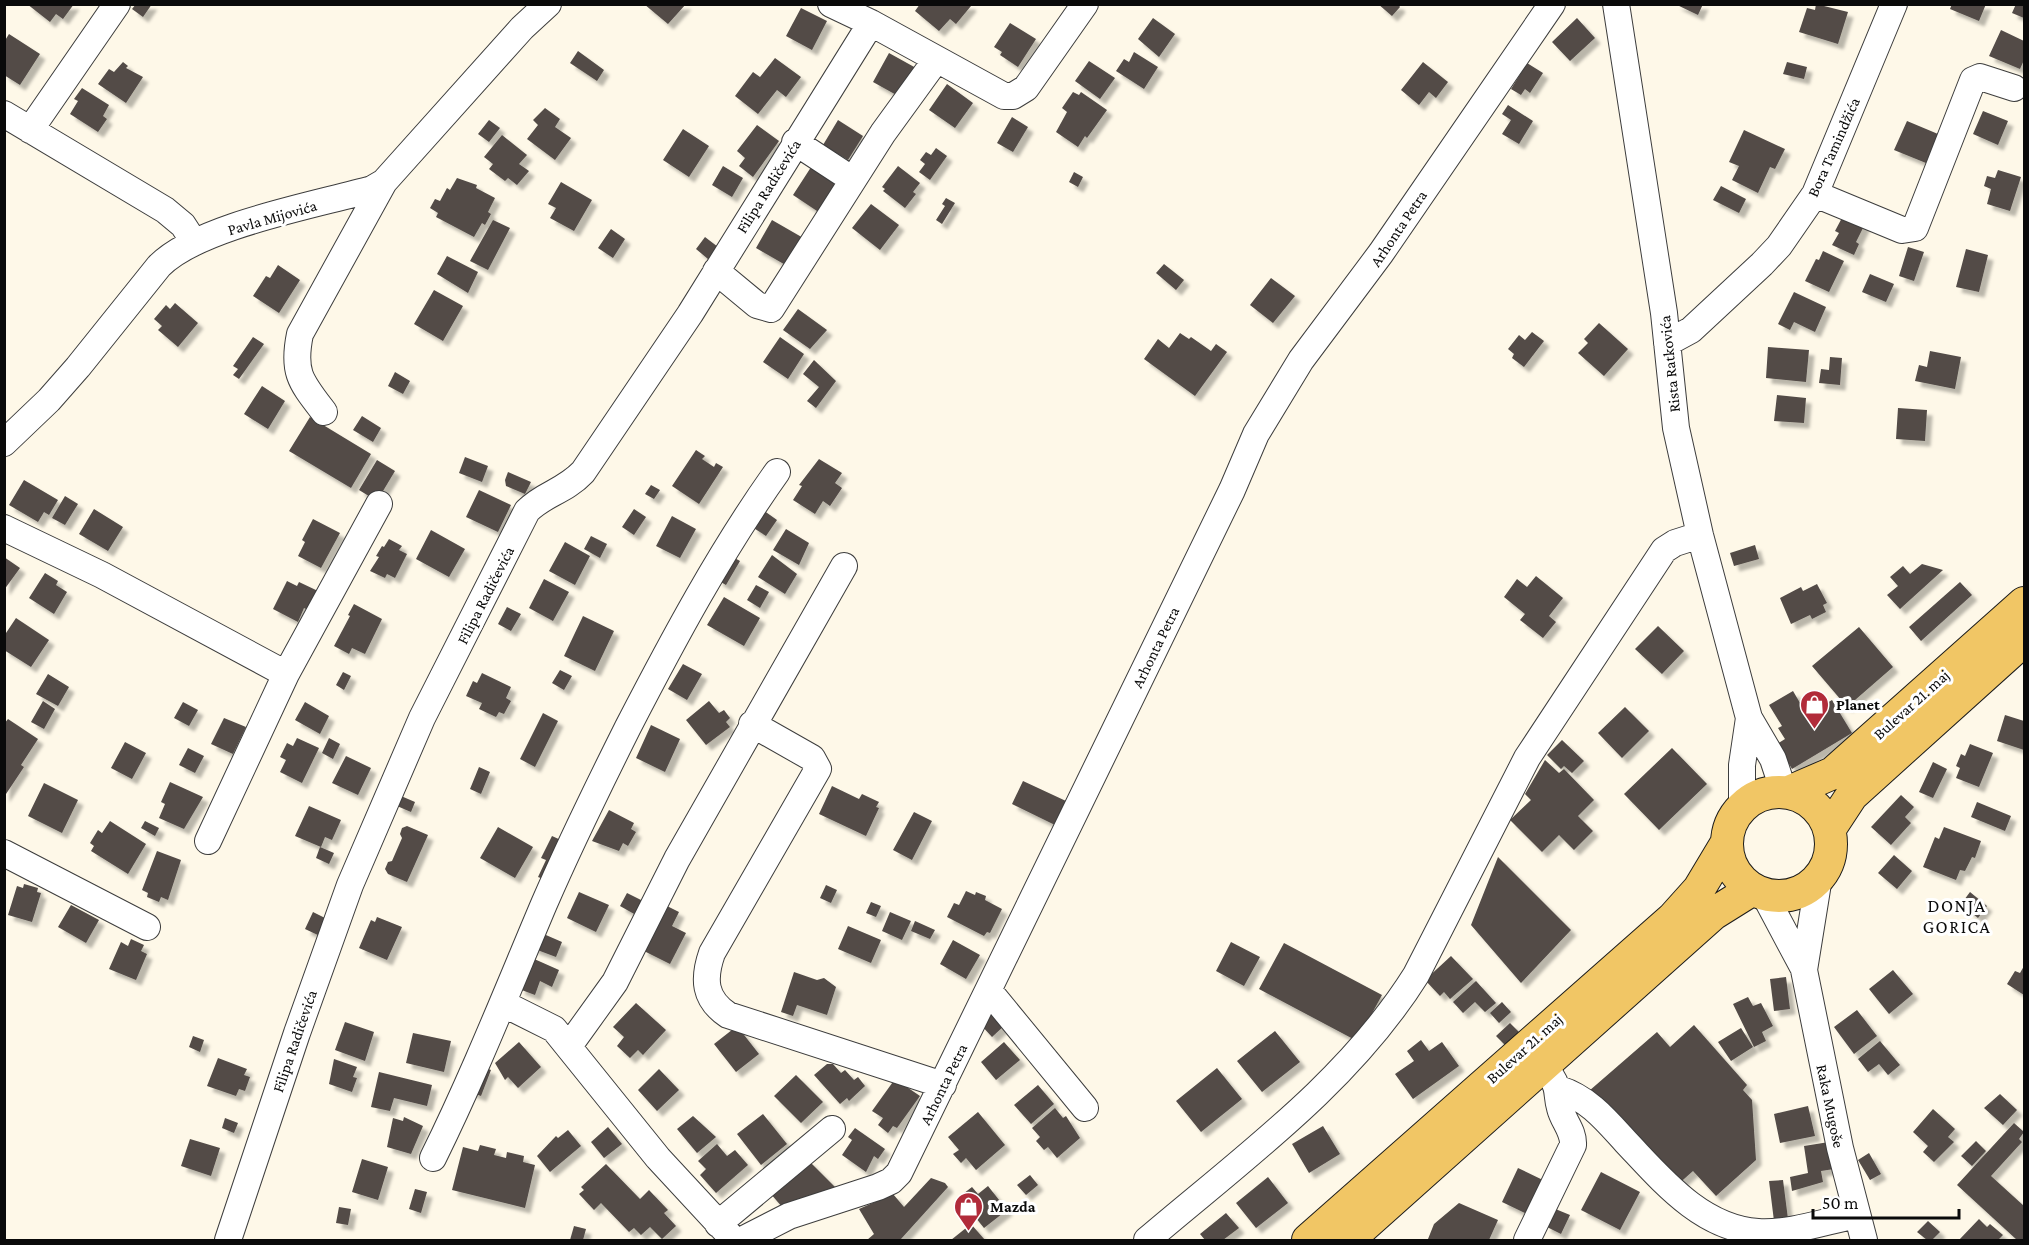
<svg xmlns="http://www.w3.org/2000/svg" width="2029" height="1245" font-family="'Crimson Pro',serif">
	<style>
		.building { fill: #524b47; filter: url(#shadow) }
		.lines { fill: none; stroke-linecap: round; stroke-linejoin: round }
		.minor-casing { stroke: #3d3d3d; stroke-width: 28 }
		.major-casing { stroke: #1b1b1b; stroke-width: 34 }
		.minor { stroke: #fff; stroke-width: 26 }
		.major { stroke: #f1c665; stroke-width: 32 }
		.labels { text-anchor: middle; stroke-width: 6; stroke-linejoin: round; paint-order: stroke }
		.street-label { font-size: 16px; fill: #0a0a0a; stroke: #fff }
		.poi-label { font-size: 16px; font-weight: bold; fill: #0a0a0a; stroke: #fff; text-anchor: start }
		.neighbourhood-label { font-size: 18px; letter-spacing: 1.5px; fill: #0a0a0a; stroke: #fff }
	</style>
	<defs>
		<filter id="shadow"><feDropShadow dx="5.5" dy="5.5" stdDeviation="1.5" flood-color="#0004"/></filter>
	</defs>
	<rect width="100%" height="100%" fill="#fef8e8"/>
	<path class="building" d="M27,4H74L63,19L56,14L50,22Z
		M136,4H152L143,17L132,9Z
		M644,4H686L668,24Z
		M920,4H970L971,6L956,24L950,19L939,31L915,11Z
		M1378,4H1398L1400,7L1392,16Z
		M1675,4H1703L1698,15Z
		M1816,4L1848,12L1838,44L1799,32L1807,8L1815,10Z
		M1952,4H1986L1979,21L1950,9Z
		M2016,4H2024V18L2012,13Z
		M801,8L827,21L812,50L786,36Z
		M1153,18L1175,34L1159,57L1138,39Z
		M1577,18L1595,38L1570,61L1552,42Z
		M1010,23L1036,39L1018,67L1000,55L1002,52L994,47Z
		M2001,30L2024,41V60L2020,69L1989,56Z
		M9,34L40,54L20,85L4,75V42Z
		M578,51L604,70L597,81L570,63Z
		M1134,52L1158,67L1144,89L1116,71L1124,59L1129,62Z
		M889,53L916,68L900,97L873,82Z
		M775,58L801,77L786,97L777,90L758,114L735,96L753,72L760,77Z
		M1089,61L1115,78L1100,99L1075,81Z
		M123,62L128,66L126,68L143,77L126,103L98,84L109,69L114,72Z
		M1423,62L1448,82L1436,98L1429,92L1419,105L1401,90Z
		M1787,62L1807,67L1804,79L1783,74Z
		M1527,63L1543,73L1530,93L1525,89L1521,95L1511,89Z
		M947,84L973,103L955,128L929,110Z
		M82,88L109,105L103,116L107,119L98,132L70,114L78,101L74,99Z
		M1073,92L1079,95L1081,92L1107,110L1087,138L1085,136L1078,147L1056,132L1067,112L1062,108Z
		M1508,105L1533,121L1519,144L1502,134L1511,120L1502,114Z
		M545,108L560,119L555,127L571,138L555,160L527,139L538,125L533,120Z
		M1983,111L2008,121L1998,145L1973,134Z
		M1012,117L1028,127L1013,152L997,143Z
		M489,120L500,128L489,142L478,134Z
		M838,120L863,136L848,160L823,145Z
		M1907,121L1938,134L1926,163L1894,150Z
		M757,125L779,141L753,177L739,166L745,158L737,151Z
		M683,129L709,146L689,177L663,160Z
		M1744,130L1785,149L1775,169L1770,167L1758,193L1732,180L1739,166L1729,162Z
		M502,135L527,155L519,164L529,171L517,185L508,178L505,181L489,169L493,164L484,157Z
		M936,148L947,156L930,180L919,172L925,164L920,160L926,152L931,155Z
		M815,161L849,184L826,217L793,195Z
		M723,166L743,178L732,197L712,185Z
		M898,166L920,183L913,192L916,194L905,208L883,191L885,189L882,187Z
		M1998,170L2021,177L2010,211L1987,204L1991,189L1984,186L1987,176L1995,178Z
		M1074,172L1083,177L1078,187L1069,182Z
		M457,178L477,185L476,188L495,198L488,212L491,214L485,225L482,223L474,237L436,217L438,213L430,208L435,199L440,201L447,188L450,190Z
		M561,182L592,200L574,231L550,218L556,208L548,204Z
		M1721,186L1746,199L1739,213L1713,200Z
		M946,198L955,203L942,224L936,220L945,206L942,204Z
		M871,204L899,225L880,250L852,228Z
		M1844,214L1865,224L1856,242L1859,244L1854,255L1832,245L1839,233L1835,231Z
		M493,220L510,228L488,270L470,261Z
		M772,220L805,239L789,267L756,248Z
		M611,229L625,239L613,258L598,248Z
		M705,237L718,247L708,259L696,249Z
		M1908,247L1924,252L1914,281L1899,276Z
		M1966,249L1988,255L1979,292L1956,287Z
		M1823,251L1844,261L1829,292L1805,281L1816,259L1819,260Z
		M447,256L478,272L468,293L437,274Z
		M1164,264L1184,280L1176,290L1156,273Z
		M278,265L300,280L279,313L253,296L266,276L270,278Z
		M1870,274L1894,284L1886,302L1862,292Z
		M1271,278L1295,296L1273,323L1250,305Z
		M434,290L463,306L443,341L414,324Z
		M1794,292L1826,307L1815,332L1794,322L1790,330L1778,324Z
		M175,303L198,323L178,347L158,330L162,326L154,319L166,305L170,309Z
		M798,309L827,330L810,349L783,330Z
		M1599,323L1628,349L1604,376L1578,353L1588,343L1584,339Z
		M1532,332L1544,341L1524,367L1512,358L1514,354L1508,349L1519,335L1525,340Z
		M1180,333L1189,339L1191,337L1211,351L1216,344L1227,352L1195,396L1144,359L1158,339L1169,348Z
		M253,337L264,344L239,379L233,375L238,369L233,366Z
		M780,337L804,354L788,379L763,362Z
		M1768,347L1809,350L1806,382L1766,378Z
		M1930,351L1961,357L1955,389L1915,381L1919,365L1927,367Z
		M1830,357L1842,358L1840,385L1819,383L1821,369L1829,370Z
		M814,360L836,381L816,408L807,401L819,387L803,374Z
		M395,372L410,381L403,394L388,386Z
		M262,386L285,401L268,429L244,414Z
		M1777,395L1806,398L1804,423L1774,421Z
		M1898,408L1927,410L1925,441L1896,439Z
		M362,416L381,428L373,442L353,430Z
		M310,417L371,454L351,488L289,451Z
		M696,450L705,456L702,459L714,467L716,463L723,467L699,504L672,486Z
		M465,457L488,466L482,482L459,473Z
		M819,459L842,473L835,483L842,488L830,506L823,501L815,514L793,500L802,486L799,485Z
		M377,460L395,471L377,501L359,490Z
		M508,472L531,482L525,494L506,486L505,480Z
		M24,480L58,500L49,515L44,512L38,522L9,505Z
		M651,485L660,490L654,499L645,494Z
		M479,490L511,505L498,532L466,517Z
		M65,496L78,504L65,525L52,518Z
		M94,509L123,527L108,551L79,534Z
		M634,509L646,517L634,535L622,527Z
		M763,510L777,520L766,536L752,527Z
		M672,516L696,529L680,558L656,546Z
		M313,519L340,533L321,568L298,556L305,542L302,540Z
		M786,529L809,543L799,565L773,550Z
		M431,530L465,549L449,577L416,559Z
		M591,536L607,544L600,558L584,549Z
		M389,539L402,546L399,550L407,554L395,578L387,574L385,578L370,571L379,557L376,556L382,546L384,547Z
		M565,542L590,556L575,585L549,571Z
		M1755,545L1759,559L1734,566L1730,553Z
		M772,555L797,574L785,594L758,577Z
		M731,556L740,561L726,585L717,580Z
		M4,557L20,568L4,590Z
		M1922,564L1943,570L1900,609L1887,595L1898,586L1890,577L1903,566L1910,574Z
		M45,573L58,581L56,585L67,592L54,614L29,598Z
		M1536,576L1563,598L1549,616L1556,622L1543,638L1520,620L1525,614L1504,597L1517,579L1527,587Z
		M544,579L569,592L553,621L529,608Z
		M287,581L297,586L299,582L318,591L308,610L304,608L298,622L273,609Z
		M1960,582L1972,595L1921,641L1909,627Z
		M1817,584L1827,603L1823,605L1826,612L1812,619L1810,615L1791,624L1780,598L1801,587L1803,591Z
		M756,585L769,592L760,608L747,600Z
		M724,597L760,618L744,646L707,625Z
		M354,604L382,619L365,654L352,648L349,654L334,646L350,616L348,615Z
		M507,607L521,614L511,631L498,624Z
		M583,616L614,631L595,671L564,656Z
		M16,618L49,640L31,667L4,650V636Z
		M1658,626L1684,651L1662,674L1635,649Z
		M1859,627L1893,667L1847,707L1812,666Z
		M683,664L702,674L687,700L668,689Z
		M560,670L572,676L564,690L552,683Z
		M343,672L351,676L344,690L336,685Z
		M482,673L511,687L506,698L511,701L504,714L499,712L496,717L479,709L482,703L466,696L473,681L477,683Z
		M48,674L69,687L58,706L36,694Z
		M1793,691L1803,708L1806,706L1810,713L1832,700L1852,733L1792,769L1777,744L1785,739L1778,728L1782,726L1769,705Z
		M43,701L55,709L44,729L31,722Z
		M709,701L719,713L724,710L730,718L726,722L730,727L706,745L686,720Z
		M183,702L198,710L189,726L174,718Z
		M305,702L329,716L320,734L295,720Z
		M1625,707L1649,731L1622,758L1598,733Z
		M543,713L558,721L535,767L520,759Z
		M2005,715L2024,721V750L1997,741Z
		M224,718L246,727L233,754L211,744Z
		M8,719L38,739L21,765L24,767L4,797V724Z
		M651,725L680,739L665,772L636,758Z
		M297,738L319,748L302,783L280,772L286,760L280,757L287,743L293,746Z
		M329,738L340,744L333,759L322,753Z
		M1562,740L1584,761L1572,773L1564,766L1561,769L1547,755Z
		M125,742L146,753L132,779L111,768Z
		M1970,744L1993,753L1979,787L1956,778L1960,768L1956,766L1961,754L1965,756Z
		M188,748L204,756L195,773L179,765Z
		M1672,748L1707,784L1659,830L1624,794Z
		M346,756L371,768L358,795L332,783Z
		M1545,760L1559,773L1564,769L1594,800L1578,816L1593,831L1574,850L1559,835L1542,852L1510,820L1531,800L1525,794Z
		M1933,762L1947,769L1933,798L1919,792Z
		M479,767L490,772L481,794L470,789Z
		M1023,781L1066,801L1055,825L1012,804Z
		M170,782L203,797L184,829L159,818L165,804L161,802Z
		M44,783L78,800L62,833L28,816Z
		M832,786L859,799L862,794L879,802L876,807L879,808L866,836L819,814Z
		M1901,795L1914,807L1905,817L1911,823L1891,845L1871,827Z
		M401,796L415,802L411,812L397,806Z
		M1977,802L2011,816L2005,831L1971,817Z
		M309,806L341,820L332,840L325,837L321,847L295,836Z
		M609,810L634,823L631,829L636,832L628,846L623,843L619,851L592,841Z
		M914,812L932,821L912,860L893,850Z
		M110,821L146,844L128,874L91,851L94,846L90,843L98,830L102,833Z
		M145,821L159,828L155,836L141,828Z
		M407,826L428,835L407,882L388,874L385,869L388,862L392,861L402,838L400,834L402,828Z
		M498,827L533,847L515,878L480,858Z
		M1944,827L1981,841L1975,858L1972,857L1965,871L1960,870L1956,880L1923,867L1935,837L1939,839Z
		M552,836L563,841L546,880L538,877L546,860L541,858Z
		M320,847L334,853L329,864L316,858Z
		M157,851L181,860L168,900L161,897L159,902L147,897L148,893L142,890Z
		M1894,855L1912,871L1897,889L1878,873Z
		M1498,857L1571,930L1521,983L1471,925Z
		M24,884L38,888L37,892L41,893L32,922L8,915L17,886L23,888Z
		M826,885L837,890L831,903L820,898Z
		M966,891L975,895L976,892L986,896L985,900L1002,909L990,933L987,932L984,936L947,917L954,903L959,905Z
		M579,892L609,905L596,932L567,918Z
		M1970,892L1987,906L1978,918L1961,904Z
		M627,893L643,901L636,915L620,906Z
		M871,902L881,906L876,917L866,913Z
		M71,905L99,920L86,943L58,927Z
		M665,905L679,912L672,926L686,933L670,964L642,950Z
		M313,912L327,919L320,936L305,929Z
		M890,912L911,921L902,940L882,931Z
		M377,917L402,927L387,960L359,948L371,920L375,922Z
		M915,921L935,930L930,939L911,931Z
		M848,926L881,940L871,963L838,949Z
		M539,932L562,942L556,957L532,948Z
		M131,939L144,945L141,951L147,954L136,980L109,969L121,942L128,946Z
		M953,940L980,955L966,979L940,964Z
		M1231,942L1260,957L1244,986L1216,971Z
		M1284,943L1382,995L1357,1041L1259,989Z
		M1451,956L1473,979L1450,999L1444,992L1440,996L1425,980Z
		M532,958L559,970L552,987L540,981L535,995L519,989Z
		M2024,966V995L2007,984L2015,971L2020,973Z
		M1893,970L1913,994L1889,1014L1869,989Z
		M794,972L817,980L824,978L836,987L827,1015L797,1005L793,1016L781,1012Z
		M1786,977L1790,1009L1774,1011L1770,979Z
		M1476,981L1496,1003L1485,1012L1475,1002L1463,1013L1453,1002Z
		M1748,997L1753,1006L1761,1003L1773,1026L1762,1032L1766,1041L1754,1047L1733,1004Z
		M1502,1002L1511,1012L1499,1023L1490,1013Z
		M636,1003L666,1030L643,1055L638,1050L630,1058L617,1046L624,1037L613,1027Z
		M1857,1010L1877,1036L1854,1054L1834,1027Z
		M994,1013L1005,1025L992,1037L981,1025Z
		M345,1022L374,1032L365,1061L335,1050Z
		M1510,1023L1522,1035L1508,1048L1496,1036Z
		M1694,1025L1747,1085L1743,1090L1752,1100L1756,1160L1716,1196L1693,1171L1675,1187L1589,1091L1657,1032L1670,1047Z
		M737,1026L759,1054L736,1072L714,1044Z
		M1741,1028L1753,1047L1731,1061L1718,1042Z
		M1275,1031L1300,1062L1262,1092L1237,1061Z
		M413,1033L451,1041L444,1072L406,1063Z
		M193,1036L204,1040L200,1052L189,1047Z
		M1421,1040L1429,1051L1442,1042L1459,1066L1413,1099L1395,1074L1414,1061L1407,1051Z
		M1880,1041L1900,1065L1888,1075L1879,1064L1868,1072L1858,1059Z
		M519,1042L541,1067L518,1088L508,1077L505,1080L495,1063Z
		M1004,1042L1020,1060L996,1080L981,1062Z
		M218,1058L247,1069L244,1075L250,1077L245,1091L239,1089L236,1096L207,1086Z
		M334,1059L357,1067L353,1077L357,1078L352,1092L329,1084Z
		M827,1064H833L841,1073L845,1070L854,1080L858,1077L865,1086L849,1101L847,1098L840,1104L814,1075Z
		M480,1066L491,1070L481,1096L470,1092Z
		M1217,1068L1242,1099L1201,1132L1176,1101Z
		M659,1069L679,1090L657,1111L638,1090Z
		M379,1072L432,1085L427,1106L394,1098L390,1111L371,1107Z
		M796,1075L823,1102L801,1123L774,1096Z
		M895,1079L920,1096L897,1128L893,1126L888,1133L878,1125L883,1118L872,1111Z
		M1038,1085L1054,1104L1031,1124L1014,1105Z
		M2000,1094L2017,1110L2003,1125L1984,1108Z
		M1808,1106L1815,1136L1780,1143L1774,1114Z
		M1055,1108L1063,1118L1066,1116L1080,1138L1057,1158L1048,1147L1044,1150L1036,1141L1040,1137L1032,1128Z
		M1933,1109L1955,1129L1948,1137L1954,1142L1934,1162L1923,1152L1928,1146L1913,1132Z
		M978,1112L1005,1145L976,1170L966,1158L961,1163L953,1154L959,1150L948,1137Z
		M763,1114L787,1144L761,1165L737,1134Z
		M693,1116L716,1137L697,1153L677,1129Z
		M404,1117L423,1126L411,1154L387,1147L393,1118L403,1121Z
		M225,1118L238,1123L234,1133L222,1128Z
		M2014,1123L2024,1132L2019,1139L2022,1142L1991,1176L2024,1206V1240H2017L1957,1185Z
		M1323,1126L1340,1154L1309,1173L1292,1144Z
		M608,1127L622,1144L604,1158L591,1142Z
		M855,1128L885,1149L878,1159L874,1156L866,1172L842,1155L852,1140L848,1137Z
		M568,1130L581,1146L550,1172L537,1156L556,1136L558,1138Z
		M190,1139L220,1148L211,1176L181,1166Z
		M1976,1141L1986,1151L1972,1166L1961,1156Z
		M1829,1142L1834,1169L1821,1171L1823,1182L1792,1191L1790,1177L1808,1173L1804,1146Z
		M717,1144L727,1156L735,1150L748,1165L716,1193L700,1175L706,1169L698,1161Z
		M480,1145L496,1149L494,1155L506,1158L507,1152L524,1156L523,1162L535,1165L525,1208L452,1190L463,1147L478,1151Z
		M1869,1153L1881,1174L1870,1180L1858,1160Z
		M362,1159L388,1167L378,1200L352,1192Z
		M808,1160L835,1187L783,1208L770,1193Z
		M606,1164L640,1199L649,1190L668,1210L664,1213L676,1226L662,1239L650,1227L641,1235L634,1228L629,1232L601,1203L594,1210L579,1194L584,1190L581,1187Z
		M1518,1168L1547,1182L1531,1216L1502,1202Z
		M1601,1172L1640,1192L1620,1230L1581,1210Z
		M1030,1175L1038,1185L1026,1195L1017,1185Z
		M1268,1177L1288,1203L1256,1228L1236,1203Z
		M931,1178L945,1183L948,1187L901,1239L903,1240H867L874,1234L859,1209L893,1194L904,1207Z
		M1783,1180L1788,1219L1774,1221L1769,1181Z
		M988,1186L1007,1210L984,1228L959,1197L972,1187L978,1194Z
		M415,1189L427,1192L421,1213L409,1209Z
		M1459,1203L1498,1220L1489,1240L1428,1239L1434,1224Z
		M339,1207L351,1209L348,1225L336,1223Z
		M1553,1208L1570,1215L1561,1234L1545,1226Z
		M1226,1213L1239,1228L1223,1240H1205L1200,1234Z
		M1979,1219L1987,1227L1990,1224L2003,1235L1998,1240H1959Z
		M1928,1221L1940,1232L1932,1240H1927L1917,1232Z
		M971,1224L985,1240H951Z
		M574,1226L586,1229L583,1240H570Z"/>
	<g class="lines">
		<defs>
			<path id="minor" d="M831,4L871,23L1004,96H1013L1026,88L1085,4
				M1616,4L1664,313L1676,428L1700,535L1749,718L1773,759L1784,792
				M4,114L165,210L183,225L194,242
				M30,130L117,4
				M795,142L853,180
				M1815,194L1902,230L1915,228L1973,80L1980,77L2014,88
				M716,271L757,305L771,309L883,133L936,60
				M1667,343L1691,330L1762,264L1779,246L1815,194L1894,4
				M324,412C301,382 292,373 300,334L384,182
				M4,443L49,400L78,367L159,266C198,226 316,205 372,189L384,182L522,28L548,4
				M4,528L102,575L286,674
				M752,724L812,758L818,769L712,953C703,979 704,999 728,1015L943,1085
				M1742,806V765L1749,718
				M208,841L286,674L379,504
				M4,853L147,927
				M1819,877L1804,970L1840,1148L1864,1240
				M1764,894L1804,969
				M989,991L1085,1108
				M504,1004L554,1029L658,1158L734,1240
				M569,1046L615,982L677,859L844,566
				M1559,1089C1588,1098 1606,1120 1626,1142C1662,1180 1701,1228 1758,1232C1790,1234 1826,1221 1857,1215
				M433,1158C474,1075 508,989 544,904C570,844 599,785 628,727C673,640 720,552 777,472
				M718,1224L832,1129
				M228,1240L297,1033L350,885L422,718L527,511C545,493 564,492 583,472L690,314L871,23
				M742,1240L789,1216L878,1187L891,1181L899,1173L1232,490L1256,434L1301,360L1381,253L1552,4
				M1147,1240C1242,1159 1349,1082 1416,975L1527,758L1664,550L1675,543L1700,535
				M1527,1240L1573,1145C1574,1131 1563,1121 1560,1108C1556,1094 1560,1090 1551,1076"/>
			<path id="major" d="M1727 844a52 52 0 1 1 104 0a52 52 0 1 1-104 0Z
				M1789,792L1833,773L2024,603
				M1829,830L1852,795L2024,640
				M1308,1240L1673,918L1699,889L1726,844
				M1348,1240L1713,914L1753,889"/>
		</defs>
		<use href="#minor" class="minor-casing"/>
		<use href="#major" class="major-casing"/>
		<use href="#minor" class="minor"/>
		<use href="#major" class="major"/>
	</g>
	<defs>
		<symbol id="shop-pin" viewBox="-11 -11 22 30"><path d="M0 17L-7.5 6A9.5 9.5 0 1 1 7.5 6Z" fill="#b12b3a" stroke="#fff"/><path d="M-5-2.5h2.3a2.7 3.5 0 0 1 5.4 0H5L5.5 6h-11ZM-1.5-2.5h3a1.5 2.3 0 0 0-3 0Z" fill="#fff"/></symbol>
	</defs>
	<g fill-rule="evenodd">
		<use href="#shop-pin" x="1798" y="688" width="33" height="45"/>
		<use href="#shop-pin" x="952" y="1190" width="33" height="45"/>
	</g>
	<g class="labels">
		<g class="street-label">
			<text transform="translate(1833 147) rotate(-66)" y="6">Bora Tamindžića</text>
			<text transform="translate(768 186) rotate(-58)" y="6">Filipa Radičevića</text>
			<text transform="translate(272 217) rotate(-16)" y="6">Pavla Mijovića</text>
			<text transform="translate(1398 228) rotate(-56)" y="6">Arhonta Petra</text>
			<text transform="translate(1669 364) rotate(-96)" y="6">Rista Ratkovića</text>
			<text transform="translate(485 595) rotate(-63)" y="6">Filipa Radičevića</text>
			<text transform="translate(1155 647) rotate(-64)" y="6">Arhonta Petra</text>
			<text transform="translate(1911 704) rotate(-42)" y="6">Bulevar 21. maj</text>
			<text transform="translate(294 1041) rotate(-71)" y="6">Filipa Radičevića</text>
			<text transform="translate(1524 1048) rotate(-42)" y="6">Bulevar 21. maj</text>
			<text transform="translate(943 1084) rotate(-64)" y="6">Arhonta Petra</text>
			<text transform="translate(1831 1106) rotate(78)" y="6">Raka Mugoše</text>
		</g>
		<g class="poi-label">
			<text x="1836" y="710">Planet</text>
			<text x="990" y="1212">Mazda</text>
		</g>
		<g class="neighbourhood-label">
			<text x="1957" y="912">DONJA<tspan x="1957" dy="21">GORICA</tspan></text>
		</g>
	</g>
	<rect width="2029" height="1245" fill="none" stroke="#0a0a0a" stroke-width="12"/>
	<path d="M1813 1209v9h146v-9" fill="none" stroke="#0a0a0a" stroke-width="3"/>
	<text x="1822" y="1209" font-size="18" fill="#0a0a0a" stroke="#ffffff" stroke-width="4.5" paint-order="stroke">50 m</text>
</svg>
